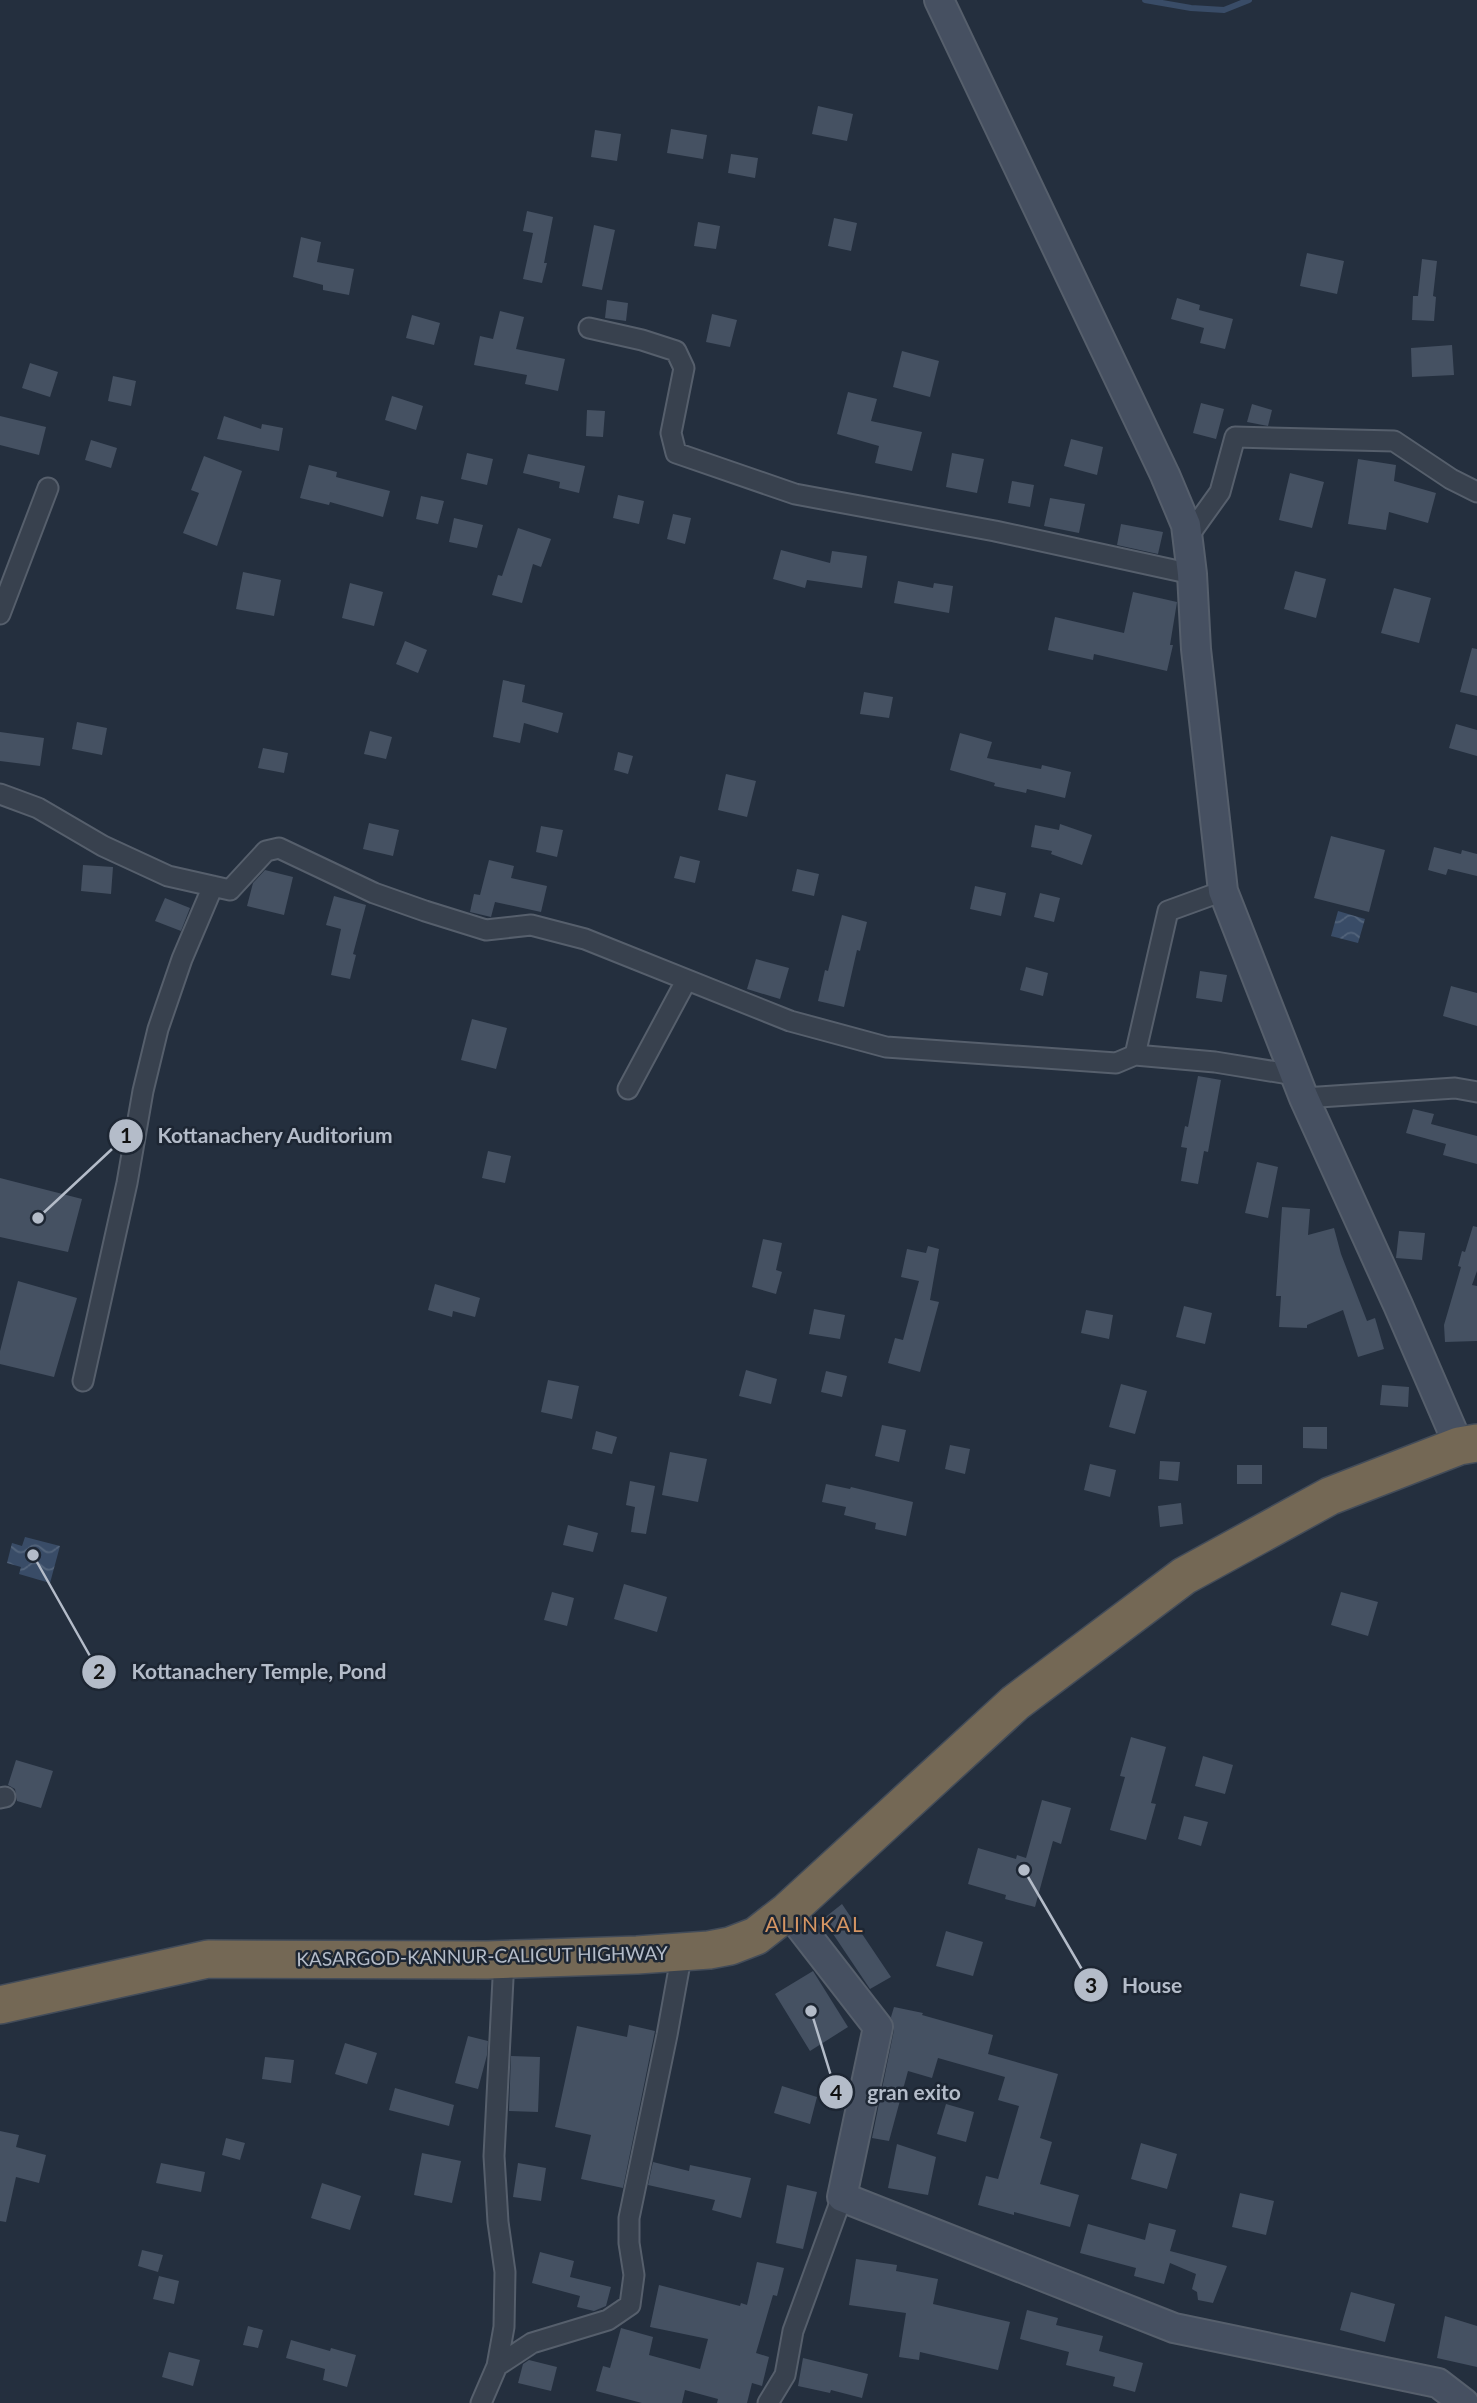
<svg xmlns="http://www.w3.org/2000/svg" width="1477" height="2403" font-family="Lato,sans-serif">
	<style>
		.water { fill: url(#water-waves) }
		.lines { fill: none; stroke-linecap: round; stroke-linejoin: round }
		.stream { stroke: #394c67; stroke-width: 6 }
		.building { fill: #455162 }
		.street-casing { stroke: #565f6c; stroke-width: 23 }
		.secondary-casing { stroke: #565f6c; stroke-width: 32 }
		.highway-casing { stroke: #434c59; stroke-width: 40 }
		.street { stroke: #38414e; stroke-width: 19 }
		.secondary { stroke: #465061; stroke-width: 28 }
		.highway { stroke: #746855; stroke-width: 37 }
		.labels { text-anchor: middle; stroke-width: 5; stroke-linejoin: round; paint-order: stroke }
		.street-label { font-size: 19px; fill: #b4bcc9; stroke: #1d2633 }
		.neighbourhood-label { font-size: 21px; letter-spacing: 2px; fill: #d59563; stroke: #1d2633 }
		.leader { fill: none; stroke: #b4bcc9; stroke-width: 2.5 }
		.callout-dot { fill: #b4bcc9; stroke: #1d2633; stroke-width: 2.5 }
		.mark-label { font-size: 21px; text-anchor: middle; font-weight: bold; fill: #111 }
		.callout-label { font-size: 21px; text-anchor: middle; font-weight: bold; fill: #b4bcc9; stroke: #1d2633; stroke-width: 5; stroke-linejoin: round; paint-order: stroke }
	</style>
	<defs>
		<pattern id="water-waves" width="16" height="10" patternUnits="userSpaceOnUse" patternTransform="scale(1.75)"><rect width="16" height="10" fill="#394c67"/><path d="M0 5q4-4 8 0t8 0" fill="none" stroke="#53647b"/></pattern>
	</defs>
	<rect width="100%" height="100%" fill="#242f3e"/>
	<path class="water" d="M1338,911L1365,919L1358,943L1331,936Z
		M25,1537L60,1546L50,1583L19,1574L21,1567L7,1563L12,1543L22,1546Z"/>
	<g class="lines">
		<path class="stream" d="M1145,0L1191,8L1224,10L1249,0"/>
	</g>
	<path class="building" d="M818,106L853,114L847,141L812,134Z
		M671,129L707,135L703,159L667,153Z
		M595,130L621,134L617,161L591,157Z
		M731,154L758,158L755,178L728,173Z
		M527,211L553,217L544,263H547L542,283L523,279L533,233L523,231Z
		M834,218L857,223L851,251L828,246Z
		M698,222L720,226L716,249L694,246Z
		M594,225L615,230L602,290L582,286Z
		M301,237L321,242L317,262L354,269L349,295L323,290V285L293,277Z
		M1307,253L1344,261L1337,294L1300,286Z
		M1422,259L1437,261L1433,296L1436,297L1434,321L1412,320L1413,296H1418Z
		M1177,298L1200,305L1199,310L1233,319L1225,349L1200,343L1204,328L1171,319Z
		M607,300L628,303L626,321L605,318Z
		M500,311L524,317L516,349L565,359L558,391L525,384L527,375L474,365L480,336L493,339Z
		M712,314L737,320L730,347L706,342Z
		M412,315L440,323L434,345L406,338Z
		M1452,345L1454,375L1412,377L1411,348Z
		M902,351L939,361L930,397L893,387Z
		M30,363L58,372L50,397L22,388Z
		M113,376L136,381L131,406L108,401Z
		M848,392L877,399L871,421L922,432L912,471L875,463L879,446L837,434Z
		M392,396L423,406L416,430L385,420Z
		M1201,403L1224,409L1216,439L1193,433Z
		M1252,404L1272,410L1268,426L1247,422Z
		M587,410L605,411L603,437L586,436Z
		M0,416L46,427L39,455L0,445Z
		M224,416L261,429L262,424L283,428L279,451L217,439Z
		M1071,439L1103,447L1097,475L1064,466Z
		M91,440L117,448L111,468L85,460Z
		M467,453L493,459L487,485L461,479Z
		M952,453L984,459L977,493L946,487Z
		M528,454L585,466L579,493L559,488L560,482L523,473Z
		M204,456L242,471L217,546L183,533L199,493L191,490Z
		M1358,459L1396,465L1394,481L1436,493L1428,523L1389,512L1386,530L1348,524Z
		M309,465L337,472L336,477L390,491L383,517L330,502L329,505L300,498Z
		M1290,473L1324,482L1312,528L1279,520Z
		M1012,481L1034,485L1030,507L1008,503Z
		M618,495L644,501L639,524L613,518Z
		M421,496L444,501L438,524L416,519Z
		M1050,498L1085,504L1079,533L1044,526Z
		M673,514L691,518L685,544L667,539Z
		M454,518L483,525L477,548L449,542Z
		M1121,524L1163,532L1158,554L1117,545Z
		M518,528L551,539L541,567L533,564L522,603L492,595L498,575L502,576Z
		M781,550L830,563L832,551L867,556L862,588L807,580L805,588L773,579Z
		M1295,571L1326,579L1316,618L1284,609Z
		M243,572L281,580L274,616L236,609Z
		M898,581L933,588L934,583L953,586L949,613L894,603Z
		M350,583L383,592L374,626L342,618Z
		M1394,588L1431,598L1419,643L1381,633Z
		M1133,592L1177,602L1170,645H1173L1167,671L1094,654L1093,660L1048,650L1055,617L1124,633Z
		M405,641L427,650L418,673L396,664Z
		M1472,648L1477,649V696L1460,692Z
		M503,680L525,685L522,702L563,713L558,733L524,723L520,743L493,737Z
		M864,692L893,697L889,718L860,714Z
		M77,722L107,728L102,755L72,749Z
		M1456,724L1477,730V756L1449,748Z
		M370,731L392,737L386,759L364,754Z
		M0,732L44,738L40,766L0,761Z
		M960,733L992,742L987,758L1041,769L1042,765L1071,772L1065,798L1027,789L1026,793L994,786L995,783L950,770Z
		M263,748L288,753L284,773L258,768Z
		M618,752L633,756L628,774L614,770Z
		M726,774L756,781L747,817L718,810Z
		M369,823L399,830L393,856L363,849Z
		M1060,824L1092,835L1082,865L1051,854L1052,851L1031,847L1035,825L1059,830Z
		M541,826L563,830L557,857L536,852Z
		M1331,836L1385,850L1369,912L1314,898Z
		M1434,847L1461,854L1462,850L1477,854V876L1448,869L1446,875L1428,870Z
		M680,856L700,861L695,883L674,878Z
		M489,860L514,866L511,878L547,886L541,912L495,902L491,917L470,912L474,894L480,895Z
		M83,865L113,867L111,894L81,891Z
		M797,869L819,874L814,896L792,891Z
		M265,870L293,877L284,915L247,906L253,883Z
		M975,886L1006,893L1001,916L970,909Z
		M1040,893L1060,898L1054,922L1034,917Z
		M334,896L366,905L353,954L356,955L350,979L331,975L341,929L326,925Z
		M165,898L190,908L181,931L155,921Z
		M842,915L867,922L860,951L857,950L844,1007L818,1001L825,970L828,971Z
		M756,959L789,968L780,999L747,989Z
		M1026,967L1048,973L1043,996L1020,990Z
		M1200,971L1227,975L1222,1002L1196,998Z
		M1451,986L1477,993V1026L1443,1016Z
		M472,1019L507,1028L496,1069L461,1060Z
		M1198,1076L1221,1080L1208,1152L1204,1151L1198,1184L1181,1181L1187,1148L1181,1147L1185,1126L1188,1127Z
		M1413,1109L1434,1114L1431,1124L1477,1136V1164L1443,1155L1446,1144L1406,1133Z
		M488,1151L511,1156L505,1183L482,1178Z
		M1257,1162L1278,1167L1268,1218L1245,1213Z
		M0,1178L82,1199L68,1252L0,1237Z
		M1282,1207L1310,1209L1308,1235L1334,1228L1341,1254L1367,1321L1375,1318L1384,1349L1358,1357L1343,1310L1307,1325V1328L1279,1327L1281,1296H1276Z
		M1473,1226L1477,1227V1271L1472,1285L1477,1286V1341L1445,1342L1444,1325L1461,1267L1458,1266L1462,1251L1465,1252Z
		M1399,1231L1425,1233L1422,1260L1396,1258Z
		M763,1239L782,1243L776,1270L782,1272L776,1294L752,1287Z
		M928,1246L939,1249L930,1300L939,1302L920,1372L888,1363L895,1338L903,1340L919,1281L901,1277L907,1249L926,1253Z
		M18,1281L77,1298L54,1377L0,1364V1351Z
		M435,1284L480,1298L475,1317L453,1311L452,1317L428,1310Z
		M1184,1306L1212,1313L1205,1344L1176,1337Z
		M814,1309L845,1315L840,1339L809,1334Z
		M1086,1310L1113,1315L1109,1339L1081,1333Z
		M746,1370L777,1379L771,1404L739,1396Z
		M826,1371L847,1376L842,1397L821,1392Z
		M548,1380L579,1386L572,1419L541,1412Z
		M1121,1384L1147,1391L1135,1434L1109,1427Z
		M1382,1385L1409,1387L1408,1407L1380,1405Z
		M882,1425L906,1430L899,1462L875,1456Z
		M1303,1427H1327V1449L1303,1448Z
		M596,1431L617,1437L612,1454L592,1449Z
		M950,1445L970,1449L965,1474L945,1469Z
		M670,1452L707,1459L698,1502L662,1495Z
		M1160,1461L1180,1462L1178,1481L1159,1479Z
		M1090,1464L1116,1470L1110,1497L1084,1490Z
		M1237,1465H1262V1484H1237Z
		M630,1481L655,1486L646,1534L631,1532L635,1507L626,1505Z
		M826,1484L850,1489L851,1487L913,1502L906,1536L875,1529L876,1523L844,1515L846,1507L822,1502Z
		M1181,1503L1183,1524L1160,1527L1158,1506Z
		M568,1525L598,1533L593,1552L563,1545Z
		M624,1584L667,1597L657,1632L614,1619Z
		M552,1592L574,1598L567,1626L544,1620Z
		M1341,1592L1378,1602L1368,1636L1331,1625Z
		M1131,1737L1166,1747L1151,1803L1156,1804L1146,1840L1110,1830L1125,1777L1120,1776Z
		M1203,1756L1233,1765L1225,1794L1195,1786Z
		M16,1760L53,1771L41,1808L17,1801L15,1789L8,1785Z
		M1042,1800L1071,1808L1061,1844L1053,1841L1035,1907L1005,1899L1006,1895L968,1884L978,1848L1016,1859L1017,1855L1026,1858Z
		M1184,1816L1208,1822L1201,1846L1178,1839Z
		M842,1904L891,1977L870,1989L823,1919Z
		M946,1931L983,1942L973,1976L936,1966Z
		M813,1971L848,2027L810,2051L775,1994Z
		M894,2007L923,2013L922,2015L993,2035L988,2054L1058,2074L1040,2138L1052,2142L1040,2184L1079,2195L1070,2227L1014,2212V2215L978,2205L986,2176L998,2179L1019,2106L998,2100L1005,2077L938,2058L932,2078L908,2071L889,2141L872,2138L894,2030L891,2017Z
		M629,2025L655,2031L623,2188L581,2179L591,2135L555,2127L577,2026L627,2037Z
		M468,2036L488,2041L487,2055L478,2089L455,2083Z
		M345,2043L377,2053L367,2084L335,2074Z
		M511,2056L540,2057L538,2112L509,2111Z
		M265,2057L294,2060L291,2083L262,2079Z
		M782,2086L817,2097L810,2124L774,2113Z
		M395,2088L454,2105L449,2126L389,2110Z
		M946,2104L974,2112L966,2142L937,2134Z
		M0,2131L19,2135L16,2147L46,2155L39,2183L16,2177L6,2222L0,2221Z
		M226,2138L245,2143L240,2160L222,2155Z
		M1141,2143L1177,2154L1167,2189L1131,2179Z
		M897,2144L936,2157L928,2195L888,2188Z
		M422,2153L461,2161L452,2203L414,2195Z
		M653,2162L689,2171L690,2165L751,2178L741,2218L712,2210L715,2200L648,2185Z
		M161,2163L205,2172L201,2192L156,2183Z
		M518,2163L546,2168L541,2201L513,2197Z
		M322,2183L361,2196L350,2230L311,2218Z
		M787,2185L817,2192L803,2249L776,2243Z
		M1240,2193L1274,2201L1266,2235L1232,2227Z
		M1149,2223L1176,2230L1170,2251L1227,2266L1213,2303L1198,2300L1197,2292L1192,2289L1196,2274L1170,2263L1164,2284L1134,2276L1136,2268L1080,2253L1088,2224L1145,2240Z
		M142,2250L163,2255L158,2272L138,2266Z
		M540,2252L574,2261L570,2277L611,2287L606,2306L594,2311L577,2307L580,2296L532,2283Z
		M856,2259L897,2265L896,2271L938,2279L933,2304L1010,2322L998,2370L920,2352L919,2360L899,2357L906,2313L849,2305Z
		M757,2262L784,2268L777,2296L773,2295L756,2353L769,2357L762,2386L752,2383L747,2403H717L718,2399L685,2390L682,2403H642L596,2391L603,2366L610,2368L621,2328L653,2337L649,2355L700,2369L708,2339L650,2327L659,2285L740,2306L741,2303L747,2305Z
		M159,2276L179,2281L174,2304L153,2299Z
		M1351,2292L1395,2304L1385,2342L1340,2330Z
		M1027,2310L1058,2318L1056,2325L1103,2336L1099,2351L1143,2363L1135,2392L1113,2386L1115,2377L1066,2365L1069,2352L1020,2339Z
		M1445,2316L1477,2326V2367L1437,2358Z
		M248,2326L263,2330L258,2348L243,2345Z
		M291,2340L330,2351L331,2348L356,2355L347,2387L323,2380L325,2369L286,2358Z
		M169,2352L200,2360L193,2386L162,2377Z
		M803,2358L868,2374L862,2398L831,2390L830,2393L798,2386Z
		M529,2360L557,2367L551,2391L518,2383L523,2364Z"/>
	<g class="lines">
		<defs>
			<path id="street" d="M589,328L642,340L676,351L684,368L671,433L676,453L795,494L995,531L1192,574
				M1187,538L1220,492L1235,437L1394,441L1451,479L1477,492
				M0,614L48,488
				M0,794L38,808L103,846L168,876L230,890L266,851L279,848L374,893L425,911L486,930L531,925L585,939L790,1021L886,1047L1116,1063L1135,1055L1168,911L1223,891
				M1135,1055L1215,1062L1295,1075
				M628,1089L686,981
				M1304,1098L1455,1088L1477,1092
				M83,1381L127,1183L143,1091L158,1029L182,959L213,886
				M0,1798L5,1797
				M497,2366L504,2327L505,2272L498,2222L494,2156L504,1959
				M481,2403L497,2366L532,2343L608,2320L630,2305L634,2275L629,2243V2218L667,2035L682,1952
				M768,2403L785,2375L793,2331L842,2197"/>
			<path id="secondary" d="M939,0L1165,475L1186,525L1192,574L1196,649L1223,891L1304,1098L1398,1305L1459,1446
				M788,1911L878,2027L842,2197L1174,2328L1438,2383L1464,2403"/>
			<path id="highway" d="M0,2005L208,1959L487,1960L637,1955L709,1950L730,1946L756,1936L788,1911L1015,1703L1184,1576L1330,1496L1459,1446L1477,1443"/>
		</defs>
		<use href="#street" class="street-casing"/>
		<use href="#secondary" class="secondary-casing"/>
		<use href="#highway" class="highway-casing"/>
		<use href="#street" class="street"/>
		<use href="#secondary" class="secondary"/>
		<use href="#highway" class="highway"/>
	</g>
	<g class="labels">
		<g class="street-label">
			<text transform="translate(482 1956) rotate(-1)" y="7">KASARGOD-KANNUR-CALICUT HIGHWAY</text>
		</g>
		<g class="neighbourhood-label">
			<text x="815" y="1932">ALINKAL</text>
		</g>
	</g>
	<path class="leader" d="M38 1218L126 1136M33 1555L99 1672M1024 1870L1091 1985M811 2011L836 2092"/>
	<g class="callout-dot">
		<circle cx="38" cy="1218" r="7"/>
		<circle cx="33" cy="1555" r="7"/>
		<circle cx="1024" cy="1870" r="7"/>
		<circle cx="811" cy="2011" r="7"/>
		<circle cx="126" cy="1136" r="18"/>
		<circle cx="99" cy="1672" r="18"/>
		<circle cx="1091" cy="1985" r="18"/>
		<circle cx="836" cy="2092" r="18"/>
	</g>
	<g class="mark-label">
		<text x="126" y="1143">1</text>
		<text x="99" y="1679">2</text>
		<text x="1091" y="1993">3</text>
		<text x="836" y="2100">4</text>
	</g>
	<g class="callout-label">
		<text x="275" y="1143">Kottanachery Auditorium</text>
		<text x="259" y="1679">Kottanachery Temple, Pond</text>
		<text x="1152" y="1993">House</text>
		<text x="914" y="2100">gran exito</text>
	</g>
</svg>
